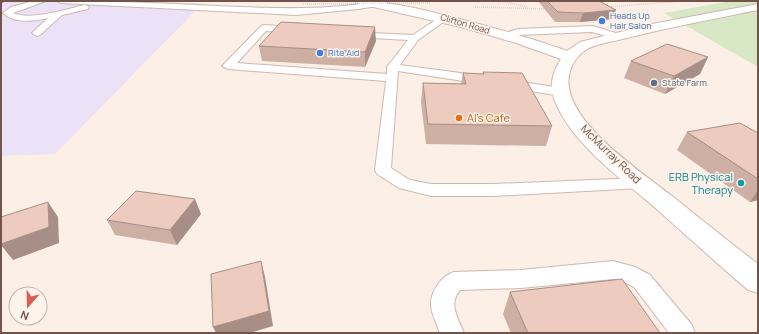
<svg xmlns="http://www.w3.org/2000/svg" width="759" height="334" font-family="Manrope,sans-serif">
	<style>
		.education { fill: #ece2f7 }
		.green { fill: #d8e7c5 }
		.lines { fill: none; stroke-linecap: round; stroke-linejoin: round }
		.lane-casing { stroke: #cdb8b0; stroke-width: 2 }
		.street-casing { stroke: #cdb8b0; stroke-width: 2 }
		.secondary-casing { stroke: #d0b7ad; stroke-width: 2 }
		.path { stroke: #d3aea3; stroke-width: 1.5; stroke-dasharray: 0.5 1.5; stroke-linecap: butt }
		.lane { fill: #fff; fill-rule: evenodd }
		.street { fill: #fff; fill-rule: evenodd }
		.secondary { fill: #fff; fill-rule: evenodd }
		.path-bridge { stroke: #d3aea3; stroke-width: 1.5; stroke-dasharray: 0.5 1.5; stroke-linecap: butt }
		.wall { fill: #cdafa4 }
		.shaded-wall { fill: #a78e86 }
		.building { fill: #eecbbf; stroke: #a78e86 }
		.shop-dot { fill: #3f7fe0; stroke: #fef4ec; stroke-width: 1.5 }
		.service-dot { fill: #5c6f8a; stroke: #fef4ec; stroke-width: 1.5 }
		.food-dot { fill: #e8710a; stroke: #fef4ec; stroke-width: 1.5 }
		.culture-dot { fill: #0f9aa8; stroke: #fef4ec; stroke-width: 1.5 }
		.labels { text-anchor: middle; stroke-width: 3; stroke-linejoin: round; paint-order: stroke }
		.far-shop-label { font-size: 9px; fill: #366cbe; stroke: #fef4ec; text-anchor: start }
		.far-street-label { font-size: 9px; fill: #72544d; stroke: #fef4ec }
		.far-service-label { font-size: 9px; fill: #4e5e75; stroke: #fef4ec; text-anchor: start }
		.food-label { font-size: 11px; fill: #c56008; stroke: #fef4ec; text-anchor: start }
		.street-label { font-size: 11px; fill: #72544d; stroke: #fef4ec }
		.culture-label { font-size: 11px; fill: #0d838f; stroke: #fef4ec; text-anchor: end }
	</style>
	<rect width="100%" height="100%" fill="#fbefe6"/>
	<path class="education" d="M1,1H103L202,4L55,154L1,156Z"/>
	<path class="green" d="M731,1H758V67L664,13Z"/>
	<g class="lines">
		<defs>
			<path id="lane" d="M33,1H46L13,13C31,21 66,9 85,5L89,7L88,9L62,15L40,35L37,36L32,33L48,18C35,21 14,24 3,13L11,7Z
				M57,1C110,1 163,3 216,6C269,8 321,11 374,2L378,4L377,6L358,9L296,15L61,3Z
				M443,15L447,18L446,20L418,40L400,65L483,76L487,78L489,80L487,82L483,84L398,71L391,168L410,180L431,184H493L641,178L647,179L649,183L647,187L641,188L493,196H431L399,188L377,174L375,170L386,81L228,69L222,66L261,26L264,25L296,27L301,30L296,33L266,31L237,63L387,74V67L408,40L353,37L350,36L348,34L350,32L413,35Z
				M593,26L619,34L621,36L616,39L592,32L519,35L505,39L500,36L502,34L518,29Z
				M509,80L561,88L565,89L567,92L565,95L561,96L505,87L503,84L505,81Z
				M613,261L635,267L650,275L692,325L695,333H669L634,287L623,281L613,279L521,288L460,290C448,304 458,318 464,333H440C437,324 432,315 431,306C430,292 441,276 454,272L521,270Z"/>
			<path id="street" d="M388,1L387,3L374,7L368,4L372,1Z"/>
			<path id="secondary" d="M355,1C386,1 417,8 448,16C488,26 528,37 567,51L580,42L652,24L758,4V10C714,19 670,27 627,38C615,41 600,43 589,48C580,53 573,61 570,71C556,117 642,172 672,196C701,219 729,242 758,264V293L748,290C715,262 684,233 652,205C618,176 571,143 554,99C549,85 553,71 561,59L513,42L461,27L356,3Z"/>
		</defs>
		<use href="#lane" class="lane-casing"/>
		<use href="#street" class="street-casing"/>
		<use href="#secondary" class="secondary-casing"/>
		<path class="path" d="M501,1L528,7
			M475,7L548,9
			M607,7L683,1"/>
		<use href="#lane" class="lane"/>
		<use href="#street" class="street"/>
		<use href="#secondary" class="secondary"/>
		<path class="path-bridge" d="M303,4L430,3"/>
	</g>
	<path class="wall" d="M538,1H599L616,10L613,19L580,22H555Z
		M376,41L365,67L262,61L259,46Z
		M708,57L700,74L665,94L624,78L631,61Z
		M483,72L552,126L546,146L426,144L421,102L423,83L461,84L463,73L483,74Z
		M687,132L758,133V200L750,202L677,150Z
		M201,214L177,245L115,235L107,220Z
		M510,292L660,333H511L503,314Z"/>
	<path class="shaded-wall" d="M1,1H6L1,4Z
		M616,10L613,19L580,22L583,13Z
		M375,27L376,41L365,67V52Z
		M708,57L700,74L665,94L674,76Z
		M758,190V200L750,202Z
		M195,199L201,214L177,245L170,230Z
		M48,202L58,217L59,243L13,260L1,245V244Z
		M261,261L265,277L273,326L250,333H216L213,327Z"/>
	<path class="building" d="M547,1H599L616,10L583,13L558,12Z
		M281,22L375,27L365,52L259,46Z
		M667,44L708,57L674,76L631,61Z
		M483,72L522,73L552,126L428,124L423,83L466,84L463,73L484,74Z
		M740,123L758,133V179L687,132Z
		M136,191L195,199L170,230L107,220Z
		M48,202L49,227L1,244V217Z
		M261,261L269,311L213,327L211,274Z
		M622,279L660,333H528L510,292Z"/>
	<g class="shop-dot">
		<circle cx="602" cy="21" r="4"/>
		<circle cx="320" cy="53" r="4"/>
	</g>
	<circle class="service-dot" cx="654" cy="83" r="4"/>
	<circle class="food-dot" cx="459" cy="118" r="4"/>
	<circle class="culture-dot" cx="741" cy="183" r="4"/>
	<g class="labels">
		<g class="far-shop-label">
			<text x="610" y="19">Heads Up<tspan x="610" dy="10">Hair Salon</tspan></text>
			<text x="328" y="56">Rite Aid</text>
		</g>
		<g class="far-street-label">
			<text transform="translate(465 24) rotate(16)" y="3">Clifton Road</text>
		</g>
		<g class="far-service-label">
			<text x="662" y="86">State Farm</text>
		</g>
		<g class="food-label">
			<text x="467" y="122">Al's Cafe</text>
		</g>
		<g class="street-label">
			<text transform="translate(611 154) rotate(44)" y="4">McMurray Road</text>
		</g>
		<g class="culture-label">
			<text x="733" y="181">ERB Physical<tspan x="733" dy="13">Therapy</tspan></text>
		</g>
	</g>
	<rect width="759" height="334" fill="none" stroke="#72544d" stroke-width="4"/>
	<g transform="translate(28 306) rotate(200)"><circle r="19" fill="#fef4ec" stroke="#c6b4ac"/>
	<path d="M0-3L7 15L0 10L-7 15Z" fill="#db5d54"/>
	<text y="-6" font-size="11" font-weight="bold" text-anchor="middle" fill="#72544d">N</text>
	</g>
</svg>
